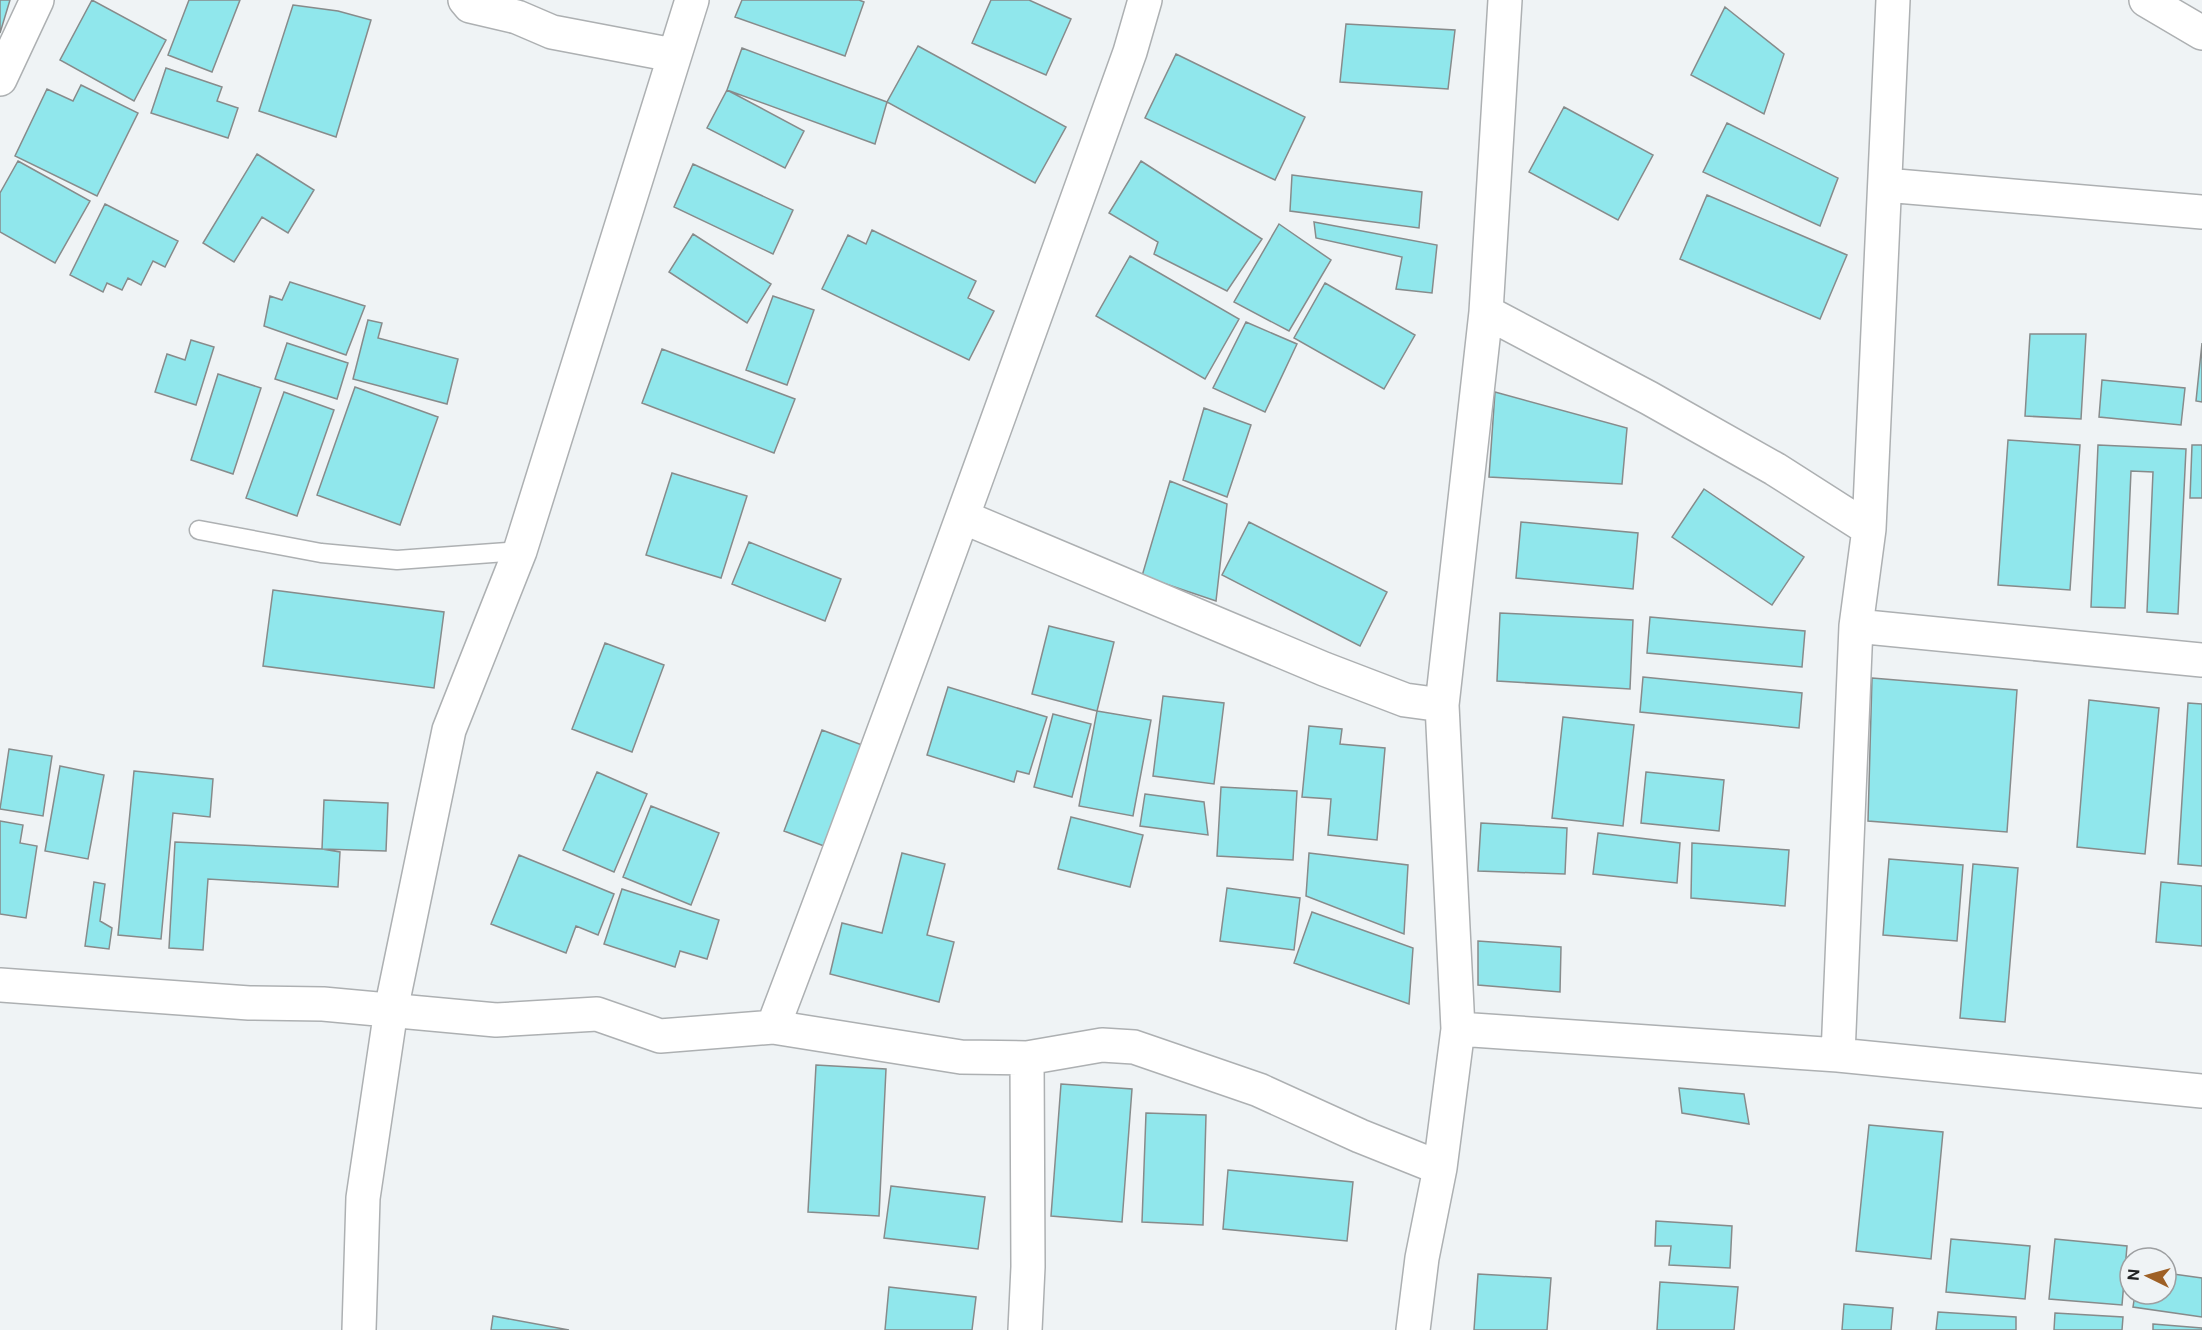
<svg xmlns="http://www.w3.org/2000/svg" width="2202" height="1330" font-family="'DM Sans',sans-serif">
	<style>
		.building { fill: #90e7ec; stroke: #878b8b; stroke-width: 1.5 }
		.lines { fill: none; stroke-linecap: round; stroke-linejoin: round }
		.lane-casing { stroke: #adb0b2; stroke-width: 21 }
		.street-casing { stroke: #adb0b2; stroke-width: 36 }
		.lane { stroke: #fff; stroke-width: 18 }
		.street { stroke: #fff; stroke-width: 33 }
	</style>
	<rect width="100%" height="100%" fill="#eff3f5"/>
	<path class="building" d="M0,0H10L0,33Z
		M92,0L166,40L134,101L60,60Z
		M189,0H240L212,72L168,55Z
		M742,0H859L864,2L845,56L735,17Z
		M991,0H1029L1071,19L1046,75L972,43Z
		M293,5L338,11L371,20L336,137L259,111Z
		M1725,7L1784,54L1764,114L1691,75Z
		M1346,24L1455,30L1448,89L1340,82Z
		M918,46L1066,127L1035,183L887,102Z
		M742,48L887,102L875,144L727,90Z
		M1176,54L1305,117L1275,180L1145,118Z
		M166,68L222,87L217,101L238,108L228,138L151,113Z
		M81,85L138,113L97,196L15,156L47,89L73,101Z
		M727,90L804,131L785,168L707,128Z
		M1564,107L1653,155L1618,220L1529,172Z
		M1727,123L1838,178L1820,226L1703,172Z
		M257,154L314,190L288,233L262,217L234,262L203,243Z
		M18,161L90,201L55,263L0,232V193Z
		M1141,161L1262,239L1227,291L1154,254L1158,242L1109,213Z
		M693,164L793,210L773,254L674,207Z
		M1292,175L1422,192L1419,228L1290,211Z
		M1707,195L1847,255L1820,319L1680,259Z
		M105,204L178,241L165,267L153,261L141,285L128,278L122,290L107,283L103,292L70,275Z
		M1314,222L1437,245L1432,293L1396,289L1402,257L1316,238Z
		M1279,224L1331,260L1289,331L1234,302Z
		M872,230L976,281L968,298L994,311L969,360L822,289L848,235L866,244Z
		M693,234L771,284L747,323L669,272Z
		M1130,256L1239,319L1205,379L1096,316Z
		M290,282L365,306L346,355L264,326L270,296L282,300Z
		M1325,283L1415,335L1384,389L1294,338Z
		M773,296L814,310L787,385L746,370Z
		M368,320L382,323L378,338L458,359L447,404L353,379Z
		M1246,322L1297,344L1265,412L1213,388Z
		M2030,334H2086L2081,419L2025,416Z
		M191,340L214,347L196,405L155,392L167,354L185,360Z
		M287,343L348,363L337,399L275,379Z
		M2202,343V402L2196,401Z
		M662,349L795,399L774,453L642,403Z
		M218,374L261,388L233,474L191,460Z
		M2102,380L2185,388L2181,425L2099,417Z
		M355,387L438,417L400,525L317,495Z
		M284,392L334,410L297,516L246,498Z
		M1495,392L1627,428L1622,484L1489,477Z
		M1204,408L1251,425L1227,497L1183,480Z
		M2008,440L2080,445L2070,590L1998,585Z
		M2098,445L2186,449L2178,614L2147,612L2153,472L2131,471L2125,608L2091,607Z
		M2192,445H2202V498H2190Z
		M672,473L747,496L721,578L646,555Z
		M1170,481L1227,504L1216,601L1142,576Z
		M1704,489L1804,557L1772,605L1672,537Z
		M1249,522L1387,592L1360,646L1222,575Z
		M1521,522L1638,533L1633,589L1516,578Z
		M749,542L841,579L825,621L732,584Z
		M273,590L444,612L434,688L263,666Z
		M1500,613L1633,620L1630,689L1497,681Z
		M1650,617L1805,631L1802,667L1647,653Z
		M1049,626L1114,642L1097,711L1032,694Z
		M605,643L664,665L632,752L572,729Z
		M1643,677L1802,693L1799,728L1640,712Z
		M1872,678L2017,690L2007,832L1868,821Z
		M948,687L1047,717L1029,774L1017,771L1014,782L927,755Z
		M1163,696L1224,703L1214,784L1153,776Z
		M2089,700L2159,708L2145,854L2077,847Z
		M2188,703L2202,704V866L2178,864Z
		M1097,711L1151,720L1133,816L1079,806Z
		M1053,714L1091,724L1072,797L1034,787Z
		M1563,717L1634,725L1623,826L1552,818Z
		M1309,726L1342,729L1340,744L1385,748L1377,840L1328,835L1331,799L1302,797Z
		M822,730L862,745L824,846L784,831Z
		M9,749L52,756L43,816L0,809Z
		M60,766L104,775L88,859L45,851Z
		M134,771L213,779L210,817L173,813L161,939L118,935Z
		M597,772L647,794L614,872L563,850Z
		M1646,772L1724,780L1719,831L1641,823Z
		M1221,787L1297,791L1293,860L1217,856Z
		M1145,794L1204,802L1208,835L1140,826Z
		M324,800L388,803L386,851L322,849Z
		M651,806L719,833L691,905L623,877Z
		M1071,817L1143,835L1130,887L1058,869Z
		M0,821L23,825L20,843L37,846L26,918L0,914Z
		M1481,823L1567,828L1565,874L1478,871Z
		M1598,833L1680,843L1677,883L1593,874Z
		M175,842L322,849L340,852L338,887L208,879L203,950L169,948Z
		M1692,843L1789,850L1785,906L1691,898Z
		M902,853L945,864L927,935L954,942L939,1002L830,974L842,923L882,933Z
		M1309,853L1408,865L1404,934L1306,896Z
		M519,855L614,894L598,935L576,926L566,953L491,924Z
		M1889,859L1963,865L1957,941L1883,935Z
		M1973,864L2018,868L2005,1022L1960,1018Z
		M94,882L105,884L100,921L112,928L109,949L85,946Z
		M2161,882L2202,886V946L2156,942Z
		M1227,888L1300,898L1294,950L1220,941Z
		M622,889L719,920L707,959L680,951L675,967L604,944Z
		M1312,912L1413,948L1409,1004L1294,963Z
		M1478,941L1561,947L1560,992L1478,985Z
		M816,1065L886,1069L879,1216L808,1212Z
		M1061,1084L1132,1089L1122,1222L1051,1216Z
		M1679,1088L1744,1094L1749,1124L1682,1113Z
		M1146,1113L1206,1115L1203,1225L1142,1222Z
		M1869,1125L1943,1132L1931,1259L1856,1251Z
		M1228,1170L1353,1182L1347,1241L1223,1229Z
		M891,1186L985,1197L978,1249L884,1238Z
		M1656,1221L1732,1226L1730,1268L1669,1265L1671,1246H1655Z
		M1951,1239L2030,1246L2025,1299L1946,1292Z
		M2055,1239L2127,1246L2122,1305L2049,1299Z
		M2166,1273L2202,1278V1317L2133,1307L2135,1294H2166Z
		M1478,1274L1551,1278L1547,1330H1474Z
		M1660,1282L1738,1287L1734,1330H1657Z
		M889,1287L976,1297L972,1330H885Z
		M1844,1304L1893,1308L1891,1330H1842Z
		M1938,1312L2016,1317V1330H1936Z
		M2055,1313L2123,1317L2122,1330H2054Z
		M493,1316L569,1330H491Z
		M2153,1324L2202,1328V1330H2153Z"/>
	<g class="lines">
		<defs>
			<path id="lane" d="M199,530L321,553L397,560L520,551"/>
			<path id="street" d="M465,0L470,6L517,17L552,32L673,55
				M2146,0L2202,33
				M0,79L37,0
				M1885,185L2202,212
				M1486,312L1649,398L1775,469L1869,529
				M963,517L1324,669L1405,700L1442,705
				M1856,626L2202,660
				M0,985L249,1003L323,1004L496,1020L597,1014L660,1036L773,1027L961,1057L1027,1058L1102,1045L1134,1047L1259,1090L1360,1136L1440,1168
				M773,1027C896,704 1013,378 1130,52L1145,0
				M1458,1029L1838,1055L2202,1091
				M1838,1055L1856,626L1869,529L1893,0
				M359,1330L363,1198L391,1010L449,730L520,551L692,0
				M1025,1330L1028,1267L1027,1058
				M1413,1330L1422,1258L1440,1168L1458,1029L1442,705L1486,312L1505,0"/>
		</defs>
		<use href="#lane" class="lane-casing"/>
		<use href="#street" class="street-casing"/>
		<use href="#lane" class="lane"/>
		<use href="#street" class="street"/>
	</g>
	<g transform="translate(2148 1276) rotate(275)"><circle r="28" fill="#eff3f5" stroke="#9d9fa1" stroke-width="1.5"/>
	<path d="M0-4.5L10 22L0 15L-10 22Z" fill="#9e6025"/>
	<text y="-9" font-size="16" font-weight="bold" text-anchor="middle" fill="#212223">N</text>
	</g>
</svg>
